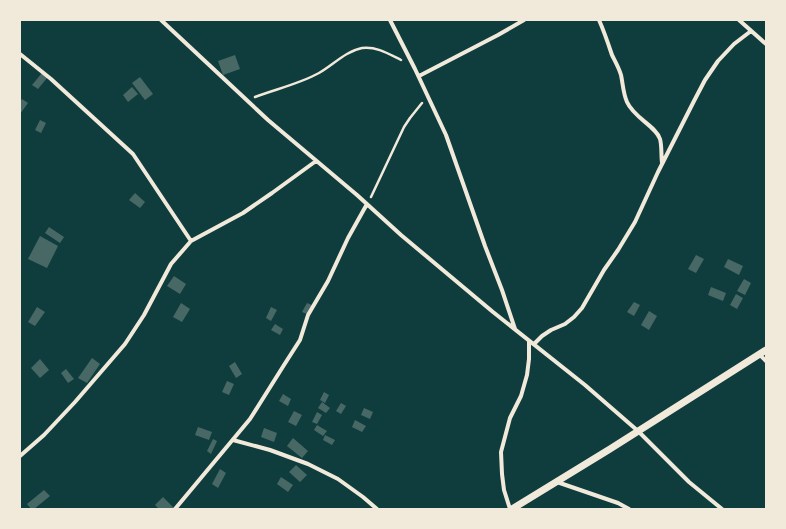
<svg xmlns="http://www.w3.org/2000/svg" width="786" height="529" font-family="'DM Sans',sans-serif">
	<style>
		.building { fill: #486865 }
		.lines { fill: none; stroke-linecap: round; stroke-linejoin: round }
		.path { stroke: #f1e9da; stroke-width: 2.5 }
		.minor { stroke: #f1e9da; stroke-width: 4 }
		.tertiary { stroke: #f1e9da; stroke-width: 7 }
	</style>
	<rect width="100%" height="100%" fill="#0f3d3e"/>
	<path class="building" d="M235,55L240,69L223,75L218,61Z
		M42,73L47,78L38,89L32,85Z
		M140,77L153,94L145,100L132,83Z
		M132,87L138,94L128,102L123,95Z
		M22,99L28,103L20,114V102Z
		M40,120L46,123L41,133L35,130Z
		M135,193L145,202L140,208L129,200Z
		M49,227L64,237L60,243L45,233Z
		M40,236L58,246L47,268L28,259Z
		M696,255L704,259L696,273L688,269Z
		M728,259L743,266L739,275L724,267Z
		M174,276L186,284L180,294L167,286Z
		M744,279L751,283L745,295L737,291Z
		M711,287L726,293L723,301L708,295Z
		M736,294L743,298L737,309L730,305Z
		M634,302L640,305L634,316L627,312Z
		M181,303L190,309L182,322L173,317Z
		M307,303L312,305L307,314L302,312Z
		M37,307L45,312L35,326L28,322Z
		M271,307L277,310L271,321L266,318Z
		M649,311L657,316L649,330L641,325Z
		M275,324L283,329L280,335L271,330Z
		M92,358L100,364L87,383L78,378Z
		M40,359L49,370L40,378L31,368Z
		M235,362L242,374L236,378L229,366Z
		M66,369L74,379L68,383L61,373Z
		M227,381L234,384L229,395L222,392Z
		M324,392L329,395L325,403L320,400Z
		M283,394L291,399L288,406L279,401Z
		M322,402L330,408L326,413L318,408Z
		M341,403L346,406L341,414L336,411Z
		M364,408L373,412L370,419L361,415Z
		M294,411L302,415L296,426L288,422Z
		M317,412L322,415L317,424L312,422Z
		M355,420L366,426L362,432L352,427Z
		M317,425L327,431L323,436L314,430Z
		M198,427L212,432L209,440L195,435Z
		M264,428L277,433L274,442L261,437Z
		M325,435L335,440L332,445L323,440Z
		M293,438L308,451L302,458L287,446Z
		M213,439L217,441L211,454L207,451Z
		M296,465L307,475L300,482L289,472Z
		M220,469L226,473L218,488L212,484Z
		M281,477L293,485L288,492L277,484Z
		M44,490L50,496L34,509H31L27,504Z
		M163,497L174,508L173,509H159L155,505Z"/>
	<g class="lines">
		<path class="path" d="M255,97C276,89 299,84 319,73C333,65 346,51 362,48C376,46 389,54 401,60
			M371,197L404,127L410,118L422,103"/>
		<path class="minor" d="M161,20L268,120L357,195L401,235L493,312L585,385L638,431L689,482L722,509
			M390,20L415,69L446,135L485,246L502,290L515,329
			M599,20C604,31 608,43 612,55C615,61 619,68 621,75C623,84 623,93 627,102C634,118 656,126 660,139C662,146 661,155 662,163
			M739,20L766,44
			M20,54L51,79L133,154L191,241
			M419,76L498,35L524,20
			M534,344L542,336L551,330L565,324L574,317L582,308L604,270L618,250L635,222L658,172L694,101L705,80L718,61L734,44L751,31
			M759,354L766,361
			M233,440L270,450L308,464L338,479L363,497L377,509
			M20,456L44,435L75,402L125,344L144,315L171,264L191,241L243,213L272,193L316,161
			M557,482L618,503L629,509
			M175,509L250,419L284,365L300,340L308,315L328,281L348,238L367,204
			M510,509L504,490L502,474L501,452L510,418L521,396L527,375L529,359V341"/>
		<path class="tertiary" d="M512,509L610,449L766,350"/>
	</g>
	<rect width="786" height="529" fill="none" stroke="#f1e9da" stroke-width="42"/>
</svg>
